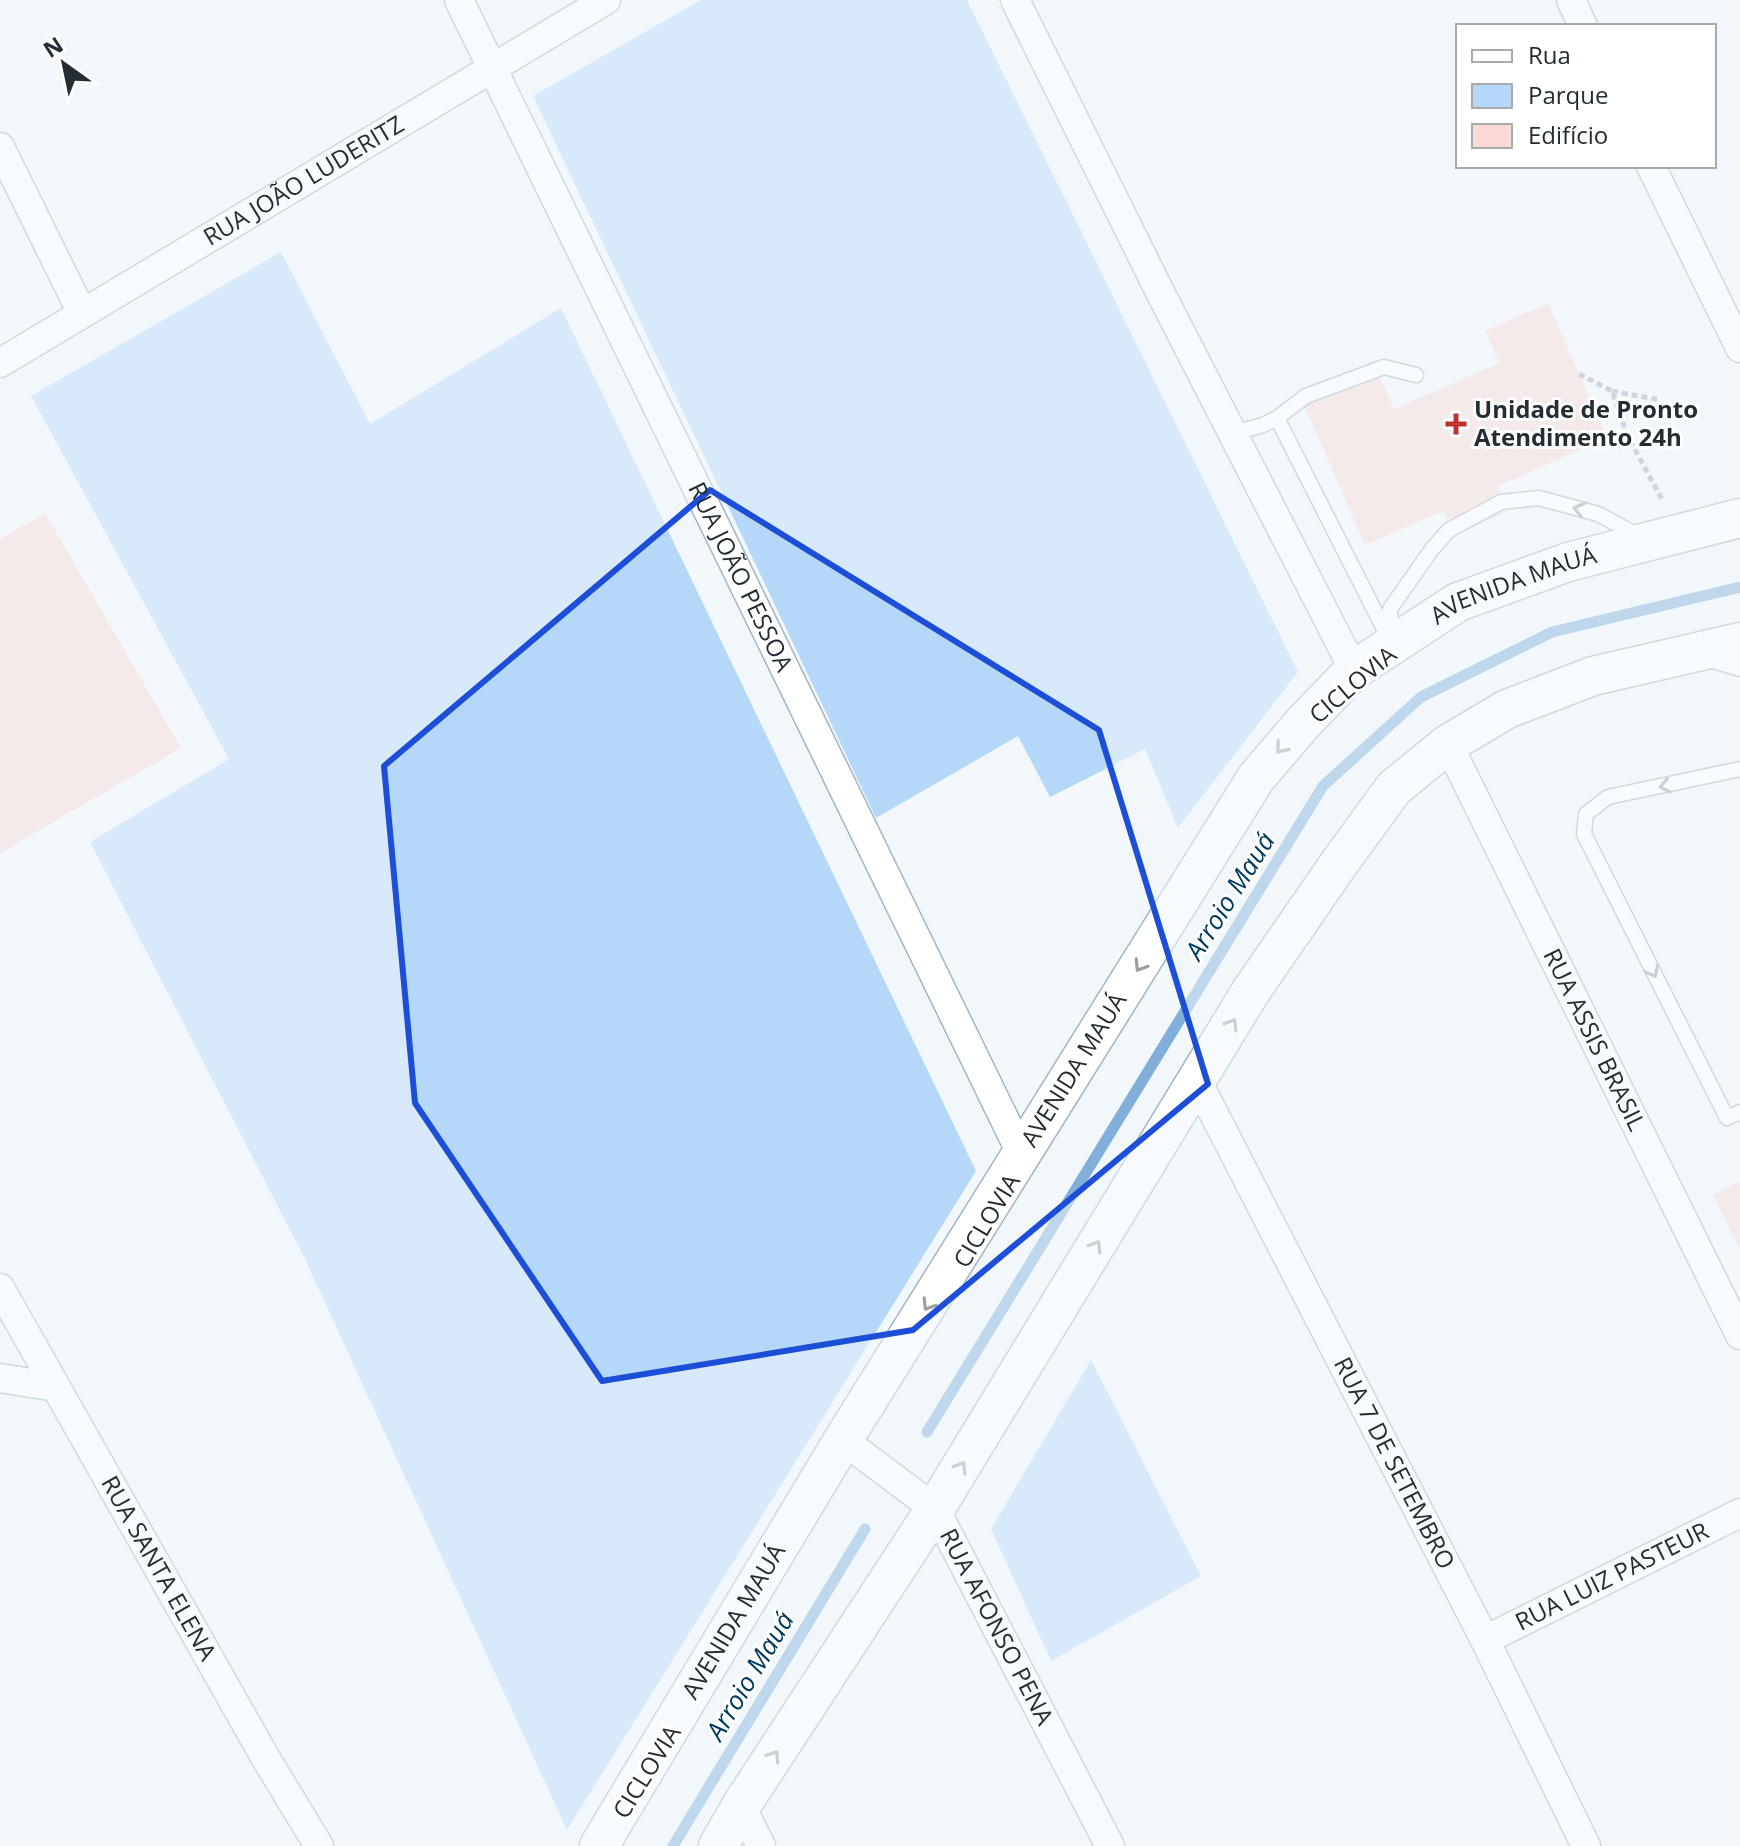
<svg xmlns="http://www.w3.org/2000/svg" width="1740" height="1846" font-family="'Open Sans',sans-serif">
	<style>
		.green { fill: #b6d8f8 }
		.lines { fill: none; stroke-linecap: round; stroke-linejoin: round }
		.stream { stroke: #81afd9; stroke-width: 11 }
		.building { fill: #f9d9d5 }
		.service-casing { stroke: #a0b5c9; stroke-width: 17 }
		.minor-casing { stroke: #a0b5c9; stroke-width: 31 }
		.secondary-casing { stroke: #a0b5c9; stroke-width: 41 }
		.path { stroke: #a5abb1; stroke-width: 5; stroke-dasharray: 6 4; stroke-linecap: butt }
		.service { stroke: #fff; stroke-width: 14 }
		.minor { stroke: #fff; stroke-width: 28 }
		.secondary { stroke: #fff; stroke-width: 38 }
		.oneway { stroke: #9ca0a4 }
		.marked { fill: none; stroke: #1d4ed8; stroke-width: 6; stroke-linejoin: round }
		.poi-dot { fill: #bf302f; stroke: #fff; stroke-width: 3 }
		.labels { text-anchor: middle; stroke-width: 6; stroke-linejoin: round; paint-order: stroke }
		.street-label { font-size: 24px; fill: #242c34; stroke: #fff }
		.poi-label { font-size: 24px; font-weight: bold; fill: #242c34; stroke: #fff; text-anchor: start }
		.water-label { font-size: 26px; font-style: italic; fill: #023b62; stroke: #fff }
	</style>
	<rect width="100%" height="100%" fill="#f2f7fb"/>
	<path class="green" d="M701,0H967L1298,672L1178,828L1145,749L1050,797L1018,736L876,818L533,96Z
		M281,252L370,424L561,308L976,1171L567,1830L305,1259L90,842L229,759L31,396Z
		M1091,1360L1201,1576L1051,1661L991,1529Z"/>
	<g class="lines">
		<path class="stream" d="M927,1432L1323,786L1421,697L1552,632L1740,587
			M673,1846L865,1529"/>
	</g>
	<path class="building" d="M1548,303L1607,438L1498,486L1508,511L1454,536L1443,511L1365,545L1304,405L1378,373L1394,409L1499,363L1485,331Z
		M45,513L181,748L0,853V539Z
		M1740,1182V1251L1713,1195Z"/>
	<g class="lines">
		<defs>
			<path id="service" d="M1277,418L1306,396L1384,367L1416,375
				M1233,433L1263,425L1277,418L1390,641
				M1392,641L1390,609L1432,549L1449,530L1501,502L1539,498L1598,514L1639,536
				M1710,660L1740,669
				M1740,769L1608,797L1586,814L1584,834L1727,1118L1740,1112"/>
			<g id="minor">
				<path id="s1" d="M459,0L1022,1155"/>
				<path d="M1015,0L1159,290L1354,670"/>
				<path d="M1571,0L1583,26"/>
				<path d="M0,147L82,313"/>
				<path d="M1651,166L1740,348"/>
				<path id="s2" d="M0,363L606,0"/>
				<path id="s3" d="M1448,744L1740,1335"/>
				<path id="s4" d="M1197,1081L1485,1640L1586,1846"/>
				<path id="s5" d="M0,1288L265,1757L319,1846"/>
				<path d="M0,1378L56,1387"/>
				<path id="s6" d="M843,1440L935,1509L1110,1846"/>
				<path id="s7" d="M1485,1640L1740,1513"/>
				<path d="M741,1806L761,1846"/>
			</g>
			<g id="secondary">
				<path id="s8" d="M599,1846L843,1440L1256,778L1303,723L1354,670L1458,602L1568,562L1740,518"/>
				<path d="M718,1846L741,1806L935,1509L1251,991L1340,862L1394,788L1448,744L1507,709L1593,676L1740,642"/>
			</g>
		</defs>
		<use href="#service" class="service-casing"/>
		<use href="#minor" class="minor-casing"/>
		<use href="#secondary" class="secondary-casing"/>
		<path class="path" d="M1579,374L1612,391L1627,435L1663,501
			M1612,391L1660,400"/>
		<use href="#service" class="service"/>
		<use href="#minor" class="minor"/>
		<use href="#secondary" class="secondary"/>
	</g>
	<defs><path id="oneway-chevron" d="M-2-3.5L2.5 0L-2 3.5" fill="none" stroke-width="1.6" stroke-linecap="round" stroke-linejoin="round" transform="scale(2)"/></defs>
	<g class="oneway">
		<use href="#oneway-chevron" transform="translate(1579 509) rotate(-165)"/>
		<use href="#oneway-chevron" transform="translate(1281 748) rotate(130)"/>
		<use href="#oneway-chevron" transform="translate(1665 786) rotate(169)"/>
		<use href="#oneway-chevron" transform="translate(1140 966) rotate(122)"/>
		<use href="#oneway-chevron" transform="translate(1653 972) rotate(63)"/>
		<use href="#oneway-chevron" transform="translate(1232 1024) rotate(-59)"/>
		<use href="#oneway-chevron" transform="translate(1096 1246) rotate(-58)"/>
		<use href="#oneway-chevron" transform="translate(928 1305) rotate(122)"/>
		<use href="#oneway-chevron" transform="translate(961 1467) rotate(-58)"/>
		<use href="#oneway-chevron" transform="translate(774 1756) rotate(-57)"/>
	</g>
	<path d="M0 0H1740V1846H0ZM710,490L1099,730L1208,1084L913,1330L602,1381L415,1103L384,766Z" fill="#f2f7fb" fill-opacity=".55" fill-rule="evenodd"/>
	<path class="marked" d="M710,490L1099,730L1208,1084L913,1330L602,1381L415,1103L384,766Z"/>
	<path class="poi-dot" d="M1452 412h8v8h8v8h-8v8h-8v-8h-8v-8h8z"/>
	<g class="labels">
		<g class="street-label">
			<text dy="8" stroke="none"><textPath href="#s2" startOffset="354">RUA JOÃO LUDERITZ</textPath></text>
			<text dy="8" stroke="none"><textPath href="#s1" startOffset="642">RUA JOÃO PESSOA</textPath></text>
			<text dy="8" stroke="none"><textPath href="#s8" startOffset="1582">AVENIDA MAUÁ</textPath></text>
			<text transform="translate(1353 685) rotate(-40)" y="8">CICLOVIA</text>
			<text dy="8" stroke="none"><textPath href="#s3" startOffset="330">RUA ASSIS BRASIL</textPath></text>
			<text dy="8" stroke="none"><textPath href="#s8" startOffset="910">AVENIDA MAUÁ</textPath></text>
			<text transform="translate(987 1221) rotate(-59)" y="8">CICLOVIA</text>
			<text dy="8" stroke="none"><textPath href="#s4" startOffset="430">RUA 7 DE SETEMBRO</textPath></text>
			<text dy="8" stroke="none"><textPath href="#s5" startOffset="322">RUA SANTA ELENA</textPath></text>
			<text dy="8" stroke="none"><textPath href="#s7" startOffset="142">RUA LUIZ PASTEUR</textPath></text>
			<text dy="8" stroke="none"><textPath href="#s8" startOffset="262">AVENIDA MAUÁ</textPath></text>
			<text dy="8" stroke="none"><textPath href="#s6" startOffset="248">RUA AFONSO PENA</textPath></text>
			<text transform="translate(647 1772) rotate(-58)" y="8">CICLOVIA</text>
		</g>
		<g class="poi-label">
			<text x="1474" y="418">Unidade de Pronto<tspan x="1474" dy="28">Atendimento 24h</tspan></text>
		</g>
		<g class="water-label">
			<text transform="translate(1230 896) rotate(-58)" y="9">Arroio Mauá</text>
			<text transform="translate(750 1676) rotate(-59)" y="9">Arroio Mauá</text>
		</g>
	</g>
	<rect x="1456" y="24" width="260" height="144" fill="#ffffff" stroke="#a7abae" stroke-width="2"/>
	<rect x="1472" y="50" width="40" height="12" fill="#ffffff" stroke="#a7abae" stroke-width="2"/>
	<text x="1528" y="64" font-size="24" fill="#242c34">Rua</text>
	<rect x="1472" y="84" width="40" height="24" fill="#b6d8f8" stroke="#a7abae" stroke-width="2"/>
	<text x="1528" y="104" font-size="24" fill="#242c34">Parque</text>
	<rect x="1472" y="124" width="40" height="24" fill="#f9d9d5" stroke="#a7abae" stroke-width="2"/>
	<text x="1528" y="144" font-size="24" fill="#242c34">Edifício</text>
	<g transform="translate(64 64) rotate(327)" stroke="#ffffff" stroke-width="6" paint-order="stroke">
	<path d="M0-6L14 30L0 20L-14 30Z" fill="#242c34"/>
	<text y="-12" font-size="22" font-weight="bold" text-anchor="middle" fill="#242c34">N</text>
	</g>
</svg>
